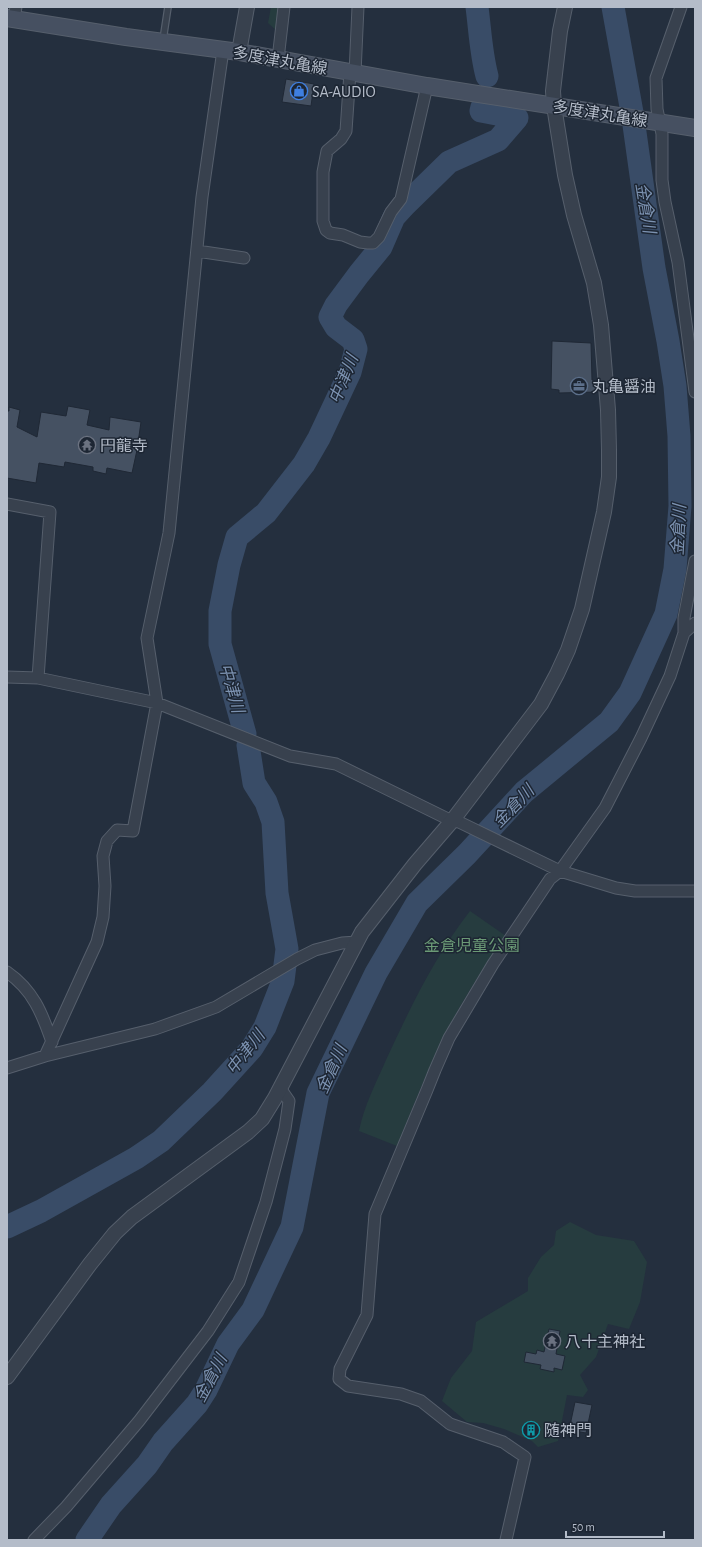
<svg xmlns="http://www.w3.org/2000/svg" width="702" height="1547" font-family="'Alegreya Sans','Noto Sans JP',sans-serif">
	<style>
		.green { fill: #263c3f }
		.lines { fill: none; stroke-linecap: round; stroke-linejoin: round }
		.river { stroke: #394c67; stroke-width: 23 }
		.building { fill: #455162; stroke: #1f2835 }
		.service-casing { stroke: #565f6c; stroke-width: 8 }
		.minor-casing { stroke: #565f6c; stroke-width: 13 }
		.tertiary-casing { stroke: #565f6c; stroke-width: 16 }
		.secondary-casing { stroke: #565f6c; stroke-width: 18 }
		.service { stroke: #38414e; stroke-width: 5.5 }
		.minor { stroke: #38414e; stroke-width: 11 }
		.tertiary { stroke: #38414e; stroke-width: 14 }
		.secondary { stroke: #465061; stroke-width: 16 }
		.labels { text-anchor: middle; stroke-width: 3; stroke-linejoin: round; paint-order: stroke }
		.street-label { font-size: 16px; fill: #b4bcc9; stroke: #1d2633 }
		.poi-label { font-size: 16px; fill: #b4bcc9; stroke: #1d2633; text-anchor: start }
		.park-label { font-size: 16px; fill: #6b9a76; stroke: #1d2633 }
		.water-label { font-size: 17px; font-style: italic; fill: #7c92b1; stroke: #1d2633 }
	</style>
	<rect width="100%" height="100%" fill="#242f3e"/>
	<path class="green" d="M271,7H281L277,31L268,23Z
		M470,911L506,936C487,963 468,991 452,1021C431,1061 414,1104 397,1146L359,1131C364,1106 376,1083 386,1060C410,1008 435,956 470,911Z
		M570,1222L596,1235L634,1241L647,1262L640,1302L629,1329L608,1324L596,1357L580,1375L588,1390L583,1397L567,1395L558,1441L538,1447L532,1441L504,1429L483,1423L467,1422L442,1401L451,1378L472,1351L476,1322L528,1291V1278L541,1257L554,1245L556,1231Z"/>
	<g class="lines">
		<path class="river" d="M477,7C480,30 481,54 487,76
			M245,734L220,644V611L229,565L237,537L266,513L304,464L319,438L350,372L356,349L353,340L336,327L330,317L336,305L359,274L381,247L394,217L405,205L449,162L498,140L517,118L481,111L482,107
			M7,1227L41,1211L136,1158L161,1141L212,1092L252,1048L265,1027L283,981L287,949L277,893L273,822L266,802L254,783L248,745
			M87,1540L111,1505L147,1465L163,1442L197,1404L206,1390L228,1344L253,1310L292,1227L318,1093L376,973L417,903L467,854L524,792L609,722L630,693L666,614L675,569L680,506L679,436L675,386L668,341L654,268L633,118L613,7"/>
	</g>
	<path class="building" d="M286,79L314,84L311,106L282,102Z
		M552,341L591,343L592,380L597,381L598,392L559,393V390L551,389Z
		M68,406L90,410L87,425L109,430L110,417L141,422L137,450L132,473L107,468L106,474L93,471V467L65,462L64,467L39,463L36,483L7,478V411H9V407L20,410L17,427L37,437L41,412L66,416Z
		M549,1329L560,1331L556,1354L565,1356L562,1370L554,1368V1372L540,1369L541,1365L524,1362L526,1352L536,1354L537,1350L544,1352Z
		M575,1402L592,1405L586,1433L569,1430Z
		M525,1424L540,1426L538,1436L523,1434Z"/>
	<g class="lines">
		<defs>
			<path id="service" d="M163,40L168,7"/>
			<path id="minor" d="M681,7L656,78L657,109L662,134V180L665,202L678,262L695,392
				M14,19L16,7
				M278,59L284,7
				M350,72L346,131L341,139L327,151L323,172V221L326,230L330,233L343,235L360,242L368,243H373L379,237L391,212L401,199L427,86
				M355,73L358,7
				M197,251L244,258
				M7,504L50,512L38,678
				M684,633V618L695,561
				M7,677L38,678L157,703L290,756L336,764L452,821L459,822L560,871L616,888L635,891H695
				M7,972C33,990 42,1013 52,1042
				M45,1056L97,942L103,917L105,886L103,856L107,841L117,830L133,831L157,703L147,638L169,533L202,197L223,50
				M7,1068L45,1056L155,1029L216,1007L297,959L315,950L342,943L357,942
				M34,1540L66,1507L139,1421L208,1331L239,1282L266,1202L285,1129L289,1101L280,1088
				M506,1540L525,1457L503,1442L450,1424L421,1401L401,1394L348,1386L339,1379L340,1369L367,1315L375,1214L427,1090L435,1070L449,1038L493,964L550,879L560,871L605,808L641,738L670,676L684,633L695,623"/>
			<path id="tertiary" d="M239,52L247,7
				M7,1377L90,1264L115,1233L132,1217L248,1132L262,1119L275,1098L362,932L415,864L452,821L541,704L557,674L568,650L582,609L604,512L609,477V450L608,410L601,325L594,283L574,215L565,175L554,106L553,91L560,31L565,7"/>
			<path id="secondary" d="M7,18L126,37L239,52L427,86L695,128"/>
		</defs>
		<use href="#service" class="service-casing"/>
		<use href="#minor" class="minor-casing"/>
		<use href="#tertiary" class="tertiary-casing"/>
		<use href="#secondary" class="secondary-casing"/>
		<use href="#service" class="service"/>
		<use href="#minor" class="minor"/>
		<use href="#tertiary" class="tertiary"/>
		<use href="#secondary" class="secondary"/>
	</g>
	<defs>
		<symbol id="shop-ring" viewBox="-11 -11 22 22"><circle r="9.5" fill="#1d2633" stroke="#3f7fe0" stroke-width="1.5"/><path d="M-5-2.5h2.3a2.7 3.5 0 0 1 5.4 0H5L5.5 6h-11ZM-1.5-2.5h3a1.5 2.3 0 0 0-3 0Z" fill="#3f7fe0"/></symbol>
		<symbol id="office-ring" viewBox="-11 -11 22 22"><circle r="9.5" fill="#1d2633" stroke="#5c6f8a" stroke-width="1.5"/><path d="M-6-3h4V-5.5h4V-3h4V5H-6ZM-1-4.5V-3h2v-1.5ZM-6 0V1H6V0Z" fill="#5c6f8a"/></symbol>
		<symbol id="temple-ring" viewBox="-11 -11 22 22"><circle r="9.5" fill="#1d2633" stroke="#6b7280" stroke-width="1.5"/><path d="M0-6L5-2H3V0L6.5 2.5H4V6H1.5V3h-3V6H-4V2.5H-6.5L-3 0V-2H-5Z" fill="#6b7280"/></symbol>
		<symbol id="building-ring" viewBox="-11 -11 22 22"><circle r="9.5" fill="#1d2633" stroke="#0f9aa8" stroke-width="1.5"/><path d="M-4-6H4V6H1V3H-1V6H-4ZM-2.5-4.3h1.7v1.8h-1.7ZM.8-4.3h1.7v1.8H.8ZM-2.5-1h1.7V.8h-1.7ZM.8-1h1.7V.8H.8Z" fill="#0f9aa8"/></symbol>
	</defs>
	<g fill-rule="evenodd">
		<use href="#shop-ring" x="289" y="81" width="20" height="20"/>
		<use href="#office-ring" x="569" y="376" width="20" height="20"/>
		<use href="#temple-ring" x="77" y="435" width="20" height="20"/>
		<use href="#temple-ring" x="542" y="1331" width="20" height="20"/>
		<use href="#building-ring" x="521" y="1420" width="20" height="20"/>
	</g>
	<g class="labels">
		<g class="street-label">
			<text transform="translate(280 60) rotate(10)" y="6">多度津丸亀線</text>
			<text transform="translate(600 113) rotate(9)" y="6">多度津丸亀線</text>
		</g>
		<g class="poi-label">
			<text x="312" y="97">SA-AUDIO</text>
			<text x="592" y="392">丸亀醤油</text>
			<text x="100" y="451">円龍寺</text>
			<text x="565" y="1347">八十主神社</text>
			<text x="544" y="1436">随神門</text>
		</g>
		<g class="park-label">
			<text x="472" y="951">金倉児童公園</text>
		</g>
		<g class="water-label">
			<text transform="translate(646 208) rotate(81)" y="6">金倉川</text>
			<text transform="translate(343 379) rotate(-68)" y="6">中津川</text>
			<text transform="translate(678 530) rotate(-87)" y="6">金倉川</text>
			<text transform="translate(232 688) rotate(74)" y="6">中津川</text>
			<text transform="translate(513 806) rotate(-46)" y="6">金倉川</text>
			<text transform="translate(245 1052) rotate(-52)" y="6">中津川</text>
			<text transform="translate(331 1069) rotate(-66)" y="6">金倉川</text>
			<text transform="translate(210 1378) rotate(-62)" y="6">金倉川</text>
		</g>
	</g>
	<rect width="702" height="1547" fill="none" stroke="#b4bcc9" stroke-width="16"/>
	<path d="M566 1531v6h98v-6" fill="none" stroke="#b4bcc9" stroke-width="2"/>
	<text x="572" y="1531" font-size="12" fill="#b4bcc9" stroke="#1d2633" stroke-width="3" paint-order="stroke">50 m</text>
</svg>
